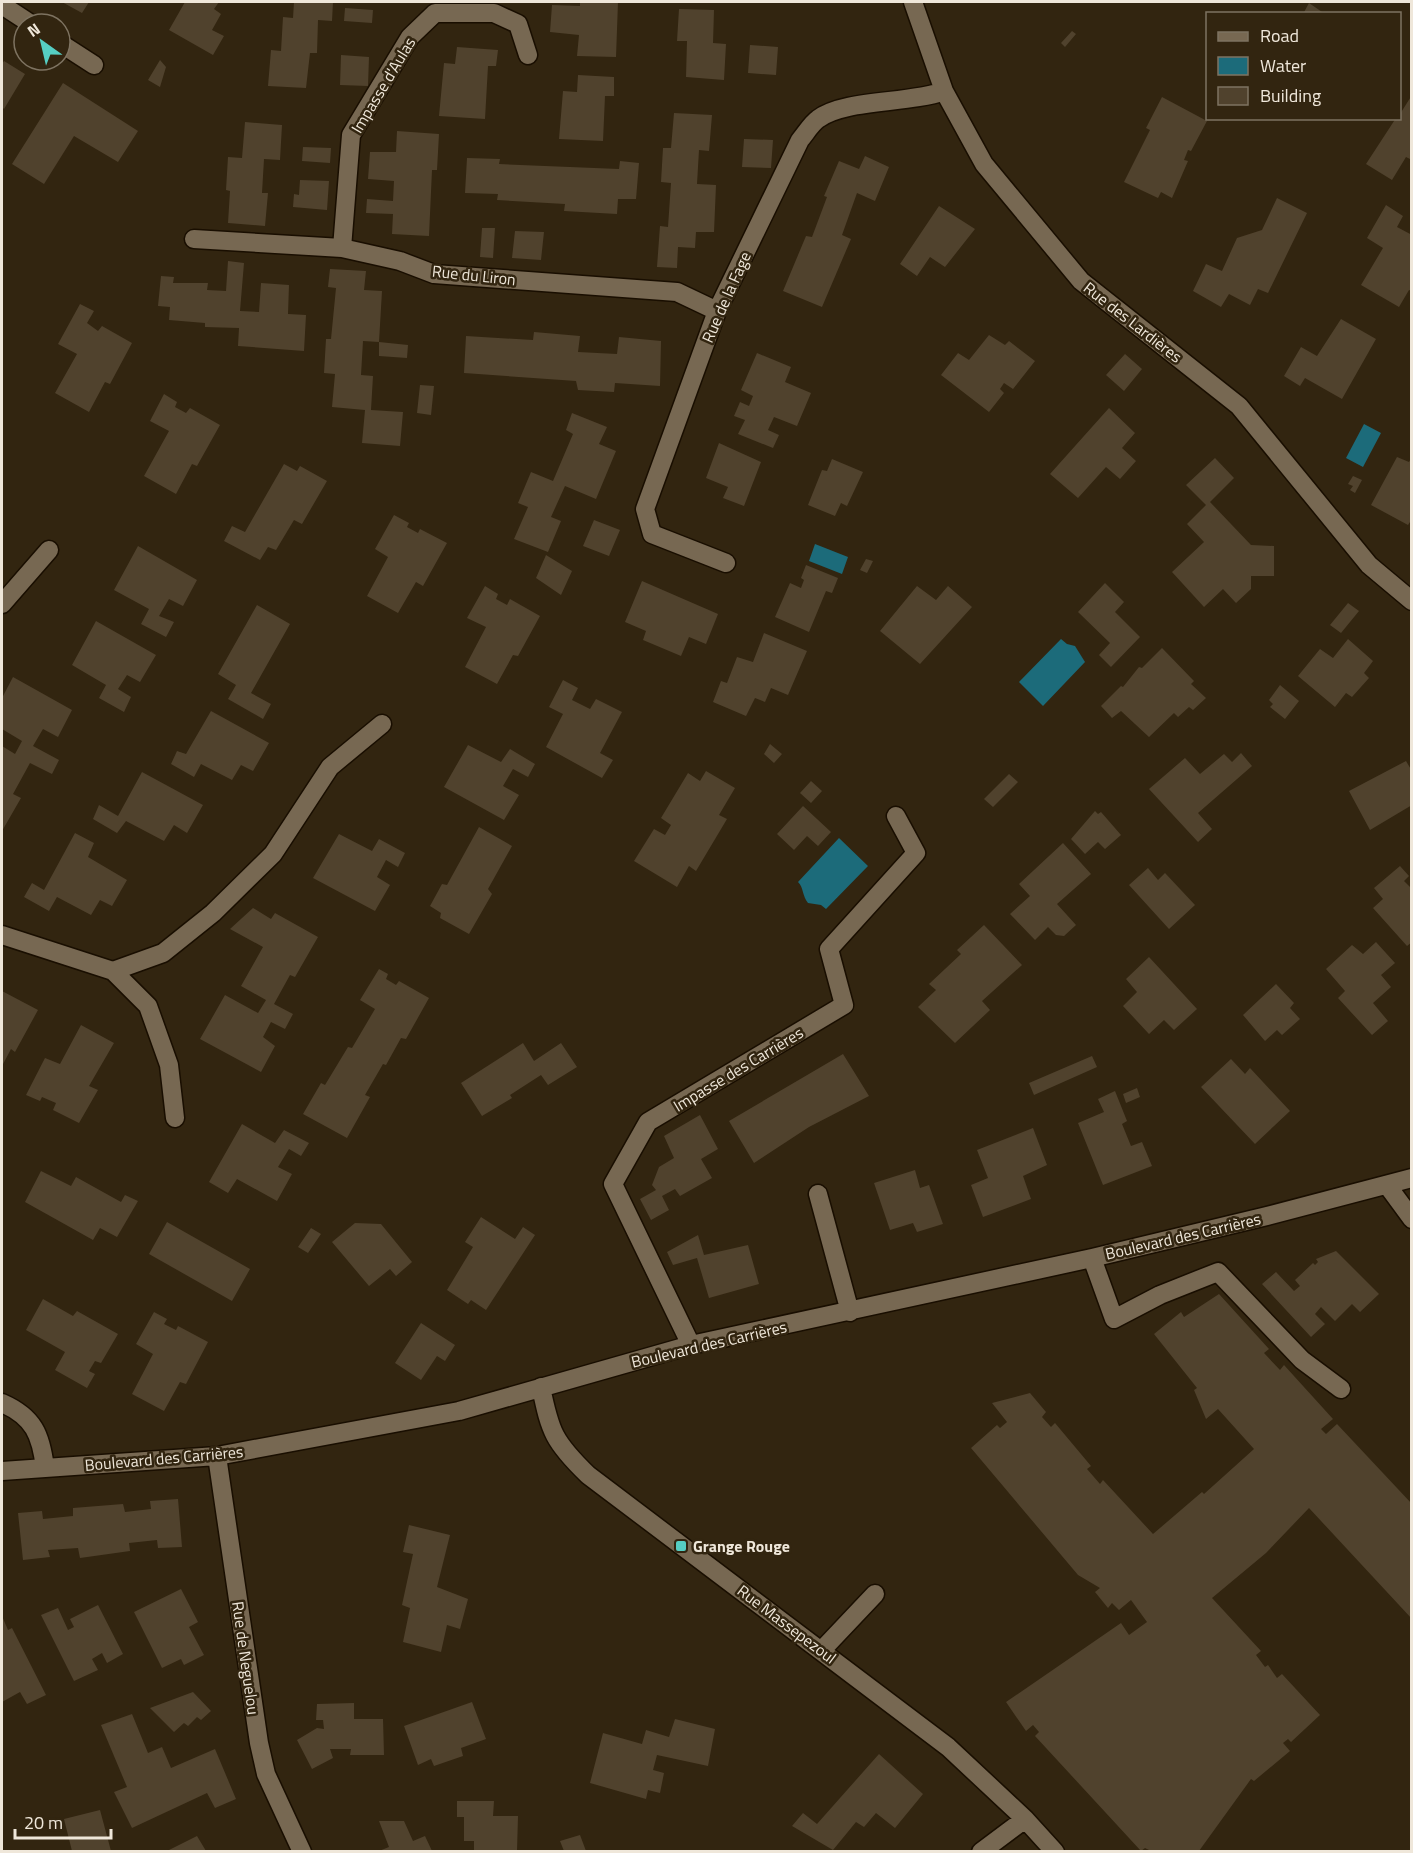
<svg xmlns="http://www.w3.org/2000/svg" width="1413" height="1853" font-family="'Titillium Web',sans-serif">
	<style>
		.water { fill: #1c6b7a }
		.building { fill: #50422d }
		.lines { fill: none; stroke-linecap: round; stroke-linejoin: round }
		.minor-casing { stroke: #190e00; stroke-width: 21 }
		.minor { stroke: #776852; stroke-width: 18 }
		.poi-dot { fill: #56cec3; stroke: #322510; stroke-width: 2 }
		.labels { text-anchor: middle; stroke-width: 5; stroke-linejoin: round; paint-order: stroke }
		.street-label { font-size: 16px; fill: #efe7da; stroke: #322510 }
		.poi-label { font-size: 16px; font-weight: bold; fill: #efe7da; stroke: #322510; text-anchor: start }
	</style>
	<rect width="100%" height="100%" fill="#322510"/>
	<path class="water" d="M1364,424L1381,433L1363,467L1346,458Z
		M815,544L848,557L842,574L809,561Z
		M1061,639L1067,644L1075,646L1085,662L1043,706L1019,682Z
		M839,838L868,866L826,909L821,905L808,903C802,896 804,888 798,882Z"/>
	<path class="building" d="M62,2H89L82,13Z
		M185,2H219L214,9L221,14L212,30L224,36L213,55L169,30Z
		M294,2H333L332,21L318,20L317,53H310L306,88L268,86L271,50L281,51L283,17L293,18Z
		M580,2H618L616,57L577,56L579,35L550,32L552,5L580,6Z
		M1309,3L1325,14H1303Z
		M345,8L373,10L372,23L344,21Z
		M679,9L714,10L713,43L726,44L724,80L686,77L687,41H677Z
		M1072,31L1076,34L1065,47L1061,43Z
		M750,45L778,47L776,75L748,73Z
		M457,47L498,50L496,66H488L485,119L439,116L444,63L455,64Z
		M341,55L369,57L368,86L340,85Z
		M160,60L166,67L160,87L148,80Z
		M4,61L25,74L4,109L2,107V64Z
		M578,75L614,77V96H605L603,141L559,139L563,91L577,92Z
		M63,83L138,131L118,162L74,136L44,184L12,164Z
		M1412,95V160L1406,157L1392,180L1366,164L1396,118H1400V114Z
		M1162,97L1207,121L1191,151L1188,150L1184,160L1188,161L1172,198L1161,192L1158,198L1124,182L1150,130L1146,128Z
		M674,113L712,115L709,151L699,150L697,184L716,185L714,232H696L695,248L678,247L677,268L657,267L660,226L668,227L671,183L661,182L663,148H671Z
		M245,122L282,125L280,160L264,159L262,193H268L265,226L228,223L230,191L226,190L228,157L242,158Z
		M397,131L439,134L437,170H432L429,236L392,234L393,214L366,213L367,199L393,201L394,181L368,179L370,152H396Z
		M744,139L773,140L771,168L742,167Z
		M303,147L331,148L330,163L302,161Z
		M865,156L889,167L875,201L857,193L842,235L851,239L822,307L783,291L806,236L812,237L827,197L824,196L839,161L859,169Z
		M467,158L500,159L499,164L619,169L620,161L639,163L636,199H618L617,214L564,211L565,204L497,200L498,194L465,193Z
		M300,180L329,181L327,210L293,207L294,194L299,195Z
		M1277,198L1307,213L1268,293L1258,289L1250,305L1229,294L1221,307L1193,291L1206,264L1222,271L1237,238L1262,230Z
		M1386,205L1403,216L1397,227L1412,235V291L1409,290L1399,307L1361,285L1383,248L1367,238Z
		M939,206L975,229L945,267L930,257L917,276L900,264Z
		M482,228H495L493,258L480,257Z
		M515,231L544,232L541,260L512,258Z
		M228,261L244,263L240,311L259,312L261,283L289,285L288,314L306,315L304,351L238,346L239,328L205,327V323L169,320L170,307L158,306L161,276L174,277L173,283H208L207,290L226,291Z
		M330,269L366,271L364,290L382,291L379,342L363,341L361,375L373,376L371,410L403,412L400,446L362,443L365,410L332,407L335,374L324,373L326,339H331L336,288L328,287Z
		M80,304L94,311L87,323L98,331L102,326L132,343L110,384L105,382L89,412L55,393L77,354L58,344Z
		M1341,319L1376,339L1342,399L1305,378L1300,386L1284,376L1301,347L1317,356Z
		M534,332L580,336L578,352L617,354L619,337L661,341L660,386L615,383L614,392L578,390L576,381L464,373L466,336L533,340Z
		M989,335L1005,345L1009,341L1035,361L1013,389L1004,383L1000,389L1004,393L989,412L941,375L958,353L969,360Z
		M379,342L408,345L407,358L379,356Z
		M757,353L791,367L785,382L811,393L797,426L774,417L768,430L779,435L773,448L738,434L745,420L734,416L740,402L749,406L753,396L741,390Z
		M1125,354L1142,369L1124,391L1106,375Z
		M420,385L434,386L431,415L417,413Z
		M164,394L177,402L175,407L186,413L190,408L220,425L197,466L192,464L176,494L144,476L169,431L150,421Z
		M1109,408L1135,433L1122,448L1136,461L1120,479L1106,467L1078,498L1050,474Z
		M572,413L607,427L599,444L616,451L596,499L565,486L551,517L561,521L548,552L514,539L528,507L518,503L531,472L553,481L573,434L566,430Z
		M719,443L761,462L744,506L723,498L728,487L706,478Z
		M1397,457L1409,462L1412,457V519L1408,525L1371,505Z
		M1215,458L1234,478L1210,502L1251,545L1274,546V576H1251V589L1236,603L1223,589L1204,607L1172,572L1204,542L1187,524L1206,505L1186,485Z
		M832,459L863,472L847,506L841,503L835,516L808,505L822,470L827,471Z
		M284,464L297,471L300,466L327,481L302,524L294,520L276,550L268,547L260,560L224,541L232,526L245,532Z
		M1353,476L1362,480L1355,493L1350,490L1353,486L1348,484Z
		M394,515L409,523L407,527L418,533L420,529L447,543L423,586L416,582L398,613L367,596L388,557L375,549Z
		M594,520L620,530L609,556L583,546Z
		M138,546L197,580L183,606L169,599L159,616L174,622L166,637L141,624L149,609L114,590Z
		M546,555L572,571L561,595L536,578Z
		M866,559L873,561L867,573L860,570Z
		M806,565L838,578L832,593L826,591L809,632L775,617L790,583L801,588L804,580L801,578Z
		M642,581L718,614L706,644L689,637L681,656L643,640L646,631L625,622Z
		M1105,583L1124,602L1115,612L1140,637L1111,667L1099,655L1110,643L1078,612Z
		M485,586L498,594L496,599L507,605L510,599L540,616L518,656L513,655L497,684L465,667L486,627L467,618Z
		M917,586L936,600L948,586L972,607L920,664L880,631Z
		M1348,603L1359,611L1341,633L1330,625Z
		M257,605L290,624L251,693L271,704L263,719L228,699L236,685L218,674Z
		M96,621L156,655L140,682L127,675L118,689L131,697L124,712L99,698L106,685L72,665Z
		M764,633L807,651L788,695L771,688L765,702L755,698L746,716L713,702L721,681L727,683L737,657L753,662Z
		M1348,639L1373,661L1364,673L1369,678L1352,697L1346,693L1335,707L1298,676L1320,649L1333,658Z
		M1162,648L1194,681L1191,684L1206,698L1193,710L1189,707L1178,717L1174,713L1149,737L1121,711L1112,718L1101,706L1121,686L1123,687L1139,667L1142,668Z
		M13,677L72,710L58,737L43,729L33,746L59,760L52,774L30,763L13,794L21,798L2,831V746L15,754L22,741L2,729V698Z
		M563,680L578,688L572,700L590,709L596,699L622,712L600,753L613,760L602,778L546,747L563,714L549,707Z
		M1280,685L1299,701L1285,719L1270,707L1273,704L1269,700Z
		M211,711L269,743L253,771L241,765L232,780L201,764L194,777L171,764L177,751L186,754Z
		M770,744L782,754L774,763L764,754Z
		M468,745L501,762L510,749L535,764L528,777L513,769L503,786L519,795L504,820L444,787Z
		M1241,753L1252,766L1198,813L1212,829L1198,842L1149,789L1185,758L1200,774L1224,754L1232,762Z
		M1406,761L1412,771V805L1370,830L1349,791Z
		M706,771L735,788L719,815L727,819L696,871L689,866L677,887L634,861L654,829L665,835L671,825L661,818L688,773L700,781Z
		M142,772L203,805L187,833L174,825L164,841L126,821L117,833L93,819L99,805L118,816Z
		M1009,774L1018,782L993,807L984,799Z
		M811,781L822,791L811,803L800,793Z
		M803,806L831,832L818,846L807,836L794,850L777,834Z
		M1095,811L1098,814L1101,812L1121,835L1105,849L1098,842L1085,854L1071,839Z
		M479,827L512,846L488,889L492,894L469,934L440,918L441,913L430,906L442,884L447,885Z
		M75,833L94,843L88,857L127,880L112,906L100,900L91,915L57,897L49,911L24,897L32,883L44,890Z
		M339,834L372,851L379,839L405,853L398,867L386,860L377,877L390,885L375,911L313,878Z
		M1063,843L1091,874L1057,904L1076,925L1064,936L1056,935L1048,927L1035,940L1010,914L1030,896L1019,884Z
		M1400,866L1409,876L1404,881L1412,889V942L1407,946L1373,908L1383,899L1374,888Z
		M1148,868L1158,880L1165,873L1195,905L1169,929L1129,885Z
		M253,908L271,919L275,913L318,937L295,977L290,975L274,1004L293,1014L285,1029L271,1022L263,1037L275,1046L261,1072L200,1039L225,995L258,1013L266,1000L241,986L263,947L230,929Z
		M984,925L1022,965L982,1001L990,1010L955,1043L918,1007L936,990L929,984L961,954L957,950Z
		M1376,942L1395,963L1381,975L1391,987L1373,1003L1388,1021L1372,1035L1338,998L1345,991L1326,969L1352,945L1363,954Z
		M1149,957L1197,1009L1174,1030L1164,1020L1149,1034L1123,1006L1137,992L1126,979Z
		M379,969L388,974L386,979L396,985L399,981L429,998L406,1039L401,1038L386,1065L383,1064L365,1095L370,1097L347,1138L303,1114L321,1083L325,1085L348,1047L352,1048L375,1009L360,1000Z
		M1276,984L1294,1003L1290,1008L1300,1019L1282,1035L1277,1030L1265,1041L1243,1015Z
		M2,991L38,1010L15,1052L11,1049L2,1066Z
		M81,1025L114,1043L89,1086L98,1090L79,1123L53,1110L56,1103L42,1097L40,1101L26,1095L45,1058L60,1064Z
		M523,1043L534,1061L561,1043L577,1067L548,1085L541,1075L510,1095L512,1098L482,1116L461,1083Z
		M843,1054L869,1096L809,1127L754,1163L729,1121Z
		M1092,1056L1097,1067L1034,1095L1029,1083Z
		M1231,1059L1245,1074L1250,1068L1290,1111L1255,1144L1201,1087Z
		M1137,1088L1140,1097L1126,1103L1123,1094Z
		M1115,1091L1127,1121L1122,1124L1131,1146L1142,1142L1152,1166L1103,1185L1078,1123L1104,1112L1098,1099Z
		M700,1115L718,1149L701,1159L712,1178L680,1196L675,1189L662,1196L669,1210L651,1220L640,1199L656,1190L652,1185L659,1167L674,1158L664,1136Z
		M242,1124L275,1143L284,1130L309,1143L301,1156L289,1149L278,1167L292,1174L277,1201L237,1179L228,1193L209,1182Z
		M1033,1128L1047,1165L1023,1176L1031,1199L983,1217L971,1185L988,1178L977,1150Z
		M915,1170L920,1188L929,1185L943,1224L917,1232L913,1223L890,1230L874,1183Z
		M41,1171L71,1186L76,1177L121,1202L125,1195L138,1201L117,1237L100,1228L93,1240L25,1202Z
		M481,1217L515,1239L523,1227L535,1235L486,1310L471,1300L468,1304L447,1290L473,1247L465,1242Z
		M167,1222L250,1269L232,1301L149,1254Z
		M355,1223L381,1224L412,1262L396,1276L390,1269L369,1286L332,1242Z
		M311,1228L321,1234L308,1253L298,1247Z
		M698,1235L704,1255L748,1245L759,1284L709,1298L697,1258L673,1265L667,1252Z
		M1336,1251L1379,1294L1360,1312L1352,1304L1335,1321L1321,1307L1315,1314L1325,1324L1311,1337L1262,1284L1276,1272L1294,1291L1300,1286L1295,1280L1313,1263L1315,1265L1318,1262L1316,1259Z
		M1219,1294L1269,1349L1264,1353L1280,1370L1284,1365L1333,1419L1321,1429L1326,1434L1337,1424L1412,1504V1619L1309,1508L1266,1553L1212,1598L1261,1651L1256,1655L1265,1667L1268,1665L1277,1678L1282,1674L1320,1715L1291,1742L1288,1739L1283,1743L1290,1751L1254,1781L1251,1779L1199,1851H1151L1145,1848L1141,1851L1035,1736L1039,1732L1033,1725L1026,1731L1006,1702L1121,1623L1129,1635L1147,1622L1131,1600L1119,1610L1112,1603L1108,1608L1095,1592L1100,1588L1078,1575L971,1448L997,1425L1000,1428L1007,1422L992,1403L1030,1393L1046,1412L1042,1417L1051,1427L1055,1423L1091,1466L1087,1469L1100,1484L1103,1480L1153,1534L1202,1492L1204,1494L1254,1449L1218,1409L1206,1419L1194,1390L1197,1388L1154,1334L1181,1312L1184,1317Z
		M43,1299L73,1316L77,1311L118,1334L101,1363L95,1361L89,1371L95,1374L87,1388L55,1370L65,1352L26,1330Z
		M154,1312L167,1319L164,1324L176,1330L178,1326L208,1342L186,1384L180,1382L164,1411L132,1394L153,1354L136,1344Z
		M421,1323L455,1345L445,1361L437,1356L421,1380L395,1363Z
		M178,1499L182,1547L158,1548L157,1540L129,1543L130,1551L80,1558L78,1548L48,1550L50,1557L23,1560L18,1513L42,1511L43,1519L73,1516V1508L123,1504L125,1512L151,1509L150,1501Z
		M409,1525L450,1535L437,1587L468,1599L460,1629L447,1625L441,1652L403,1642L410,1608L402,1605L413,1554L403,1552Z
		M181,1589L198,1622L189,1627L204,1655L184,1665L181,1659L162,1668L134,1612Z
		M98,1605L123,1654L107,1663L102,1653L92,1659L98,1670L74,1681L41,1615L58,1608L68,1630L74,1627L70,1619Z
		M2,1616L8,1630L12,1628L46,1695L27,1704L20,1692L2,1702Z
		M193,1692L211,1711L201,1720L197,1717L188,1726L184,1723L174,1732L150,1708Z
		M472,1702L486,1739L461,1748L463,1756L434,1766L431,1759L418,1765L404,1726Z
		M354,1703V1719H383L384,1755H350L351,1749H330L333,1758L312,1769L297,1740L317,1728L324,1729L323,1720H316L317,1704Z
		M132,1714L148,1753L162,1747L171,1768L215,1749L236,1799L215,1808L207,1793L132,1828L114,1792L127,1787L101,1725Z
		M675,1719L715,1729L708,1766L657,1755L653,1770L664,1773L660,1793L648,1790L646,1799L590,1783L603,1733L642,1744L646,1730L669,1737Z
		M879,1754L923,1794L895,1828L876,1813L864,1827L856,1822L833,1850L792,1826L803,1813L817,1824Z
		M457,1801H494L493,1816H518L517,1851H474V1841H464V1817H457Z
		M100,1810L111,1851H72L64,1819Z
		M379,1821H404L413,1841L425,1836L432,1851H379L389,1847Z
		M580,1835L586,1851H564L560,1841Z
		M197,1836L206,1851H167Z"/>
	<g class="lines">
		<defs>
			<path id="minor" d="M913,2L944,91L984,164L1081,281L1239,406L1369,565L1412,601
				M2,5L31,24
				M60,43L94,65
				M194,239L342,248L400,261L434,274L677,292L717,311
				M342,248L351,135L410,37L435,13H494L518,24L528,55
				M726,563L652,534L645,509L717,311L800,140C806,133 811,124 818,119C844,99 909,104 944,91
				M2,604L49,550
				M2,935L113,971L163,953L213,913L273,854L330,767L382,724
				M113,971L148,1006L169,1065L175,1118
				M1387,1185L1412,1219
				M818,1194L850,1312
				M1092,1258L1114,1319L1160,1295L1218,1272L1302,1360L1341,1389
				M691,1345L613,1184L648,1122L844,1005L829,949L916,853L896,816
				M541,1387C550,1432 554,1442 588,1475L948,1747L1025,1819L1055,1852
				M2,1403C34,1417 41,1435 45,1468
				M217,1456L259,1743L266,1774L302,1852
				M2,1471L217,1456L459,1411L691,1345L1092,1258L1267,1216L1412,1178
				M822,1650L875,1594
				M981,1852L1025,1819"/>
		</defs>
		<use href="#minor" class="minor-casing"/>
		<use href="#minor" class="minor"/>
	</g>
	<rect class="poi-dot" x="675" y="1540" width="12" height="12" rx="3"/>
	<g class="labels">
		<g class="street-label">
			<text transform="translate(383 85) rotate(-59)" y="6">Impasse d'Aulas</text>
			<text transform="translate(474 275) rotate(6)" y="6">Rue du Liron</text>
			<text transform="translate(726 297) rotate(-66)" y="6">Rue de la Fage</text>
			<text transform="translate(1133 322) rotate(38)" y="6">Rue des Lardières</text>
			<text transform="translate(738 1069) rotate(-31)" y="6">Impasse des Carrières</text>
			<text transform="translate(1183 1236) rotate(-13)" y="6">Boulevard des Carrières</text>
			<text transform="translate(709 1344) rotate(-13)" y="6">Boulevard des Carrières</text>
			<text transform="translate(164 1458) rotate(-5)" y="6">Boulevard des Carrières</text>
			<text transform="translate(787 1624) rotate(37)" y="6">Rue Massepezoul</text>
			<text transform="translate(246 1658) rotate(82)" y="6">Rue de Neguelou</text>
		</g>
		<g class="poi-label">
			<text x="693" y="1552">Grange Rouge</text>
		</g>
	</g>
	<rect width="1413" height="1853" fill="none" stroke="#efe7da" stroke-width="6"/>
	<rect x="1206" y="12" width="195" height="108" fill="#322510" stroke="#7e7361" stroke-width="1.5"/>
	<rect x="1218" y="32" width="30" height="9" fill="#776852" stroke="#7e7361" stroke-width="1.5"/>
	<text x="1260" y="42" font-size="18" fill="#efe7da">Road</text>
	<rect x="1218" y="57" width="30" height="18" fill="#1c6b7a" stroke="#7e7361" stroke-width="1.5"/>
	<text x="1260" y="72" font-size="18" fill="#efe7da">Water</text>
	<rect x="1218" y="87" width="30" height="18" fill="#50422d" stroke="#7e7361" stroke-width="1.5"/>
	<text x="1260" y="102" font-size="18" fill="#efe7da">Building</text>
	<g transform="translate(42 42) rotate(326)"><circle r="28" fill="#322510" stroke="#7e7361" stroke-width="1.5"/>
	<path d="M0-4.5L10 22L0 15L-10 22Z" fill="#56cec3"/>
	<text y="-9" font-size="16" font-weight="bold" text-anchor="middle" fill="#efe7da">N</text>
	</g>
	<path d="M15 1829v9h96v-9" fill="none" stroke="#efe7da" stroke-width="3"/>
	<text x="24" y="1829" font-size="18" fill="#efe7da" stroke="#322510" stroke-width="4.5" paint-order="stroke">20 m</text>
</svg>
